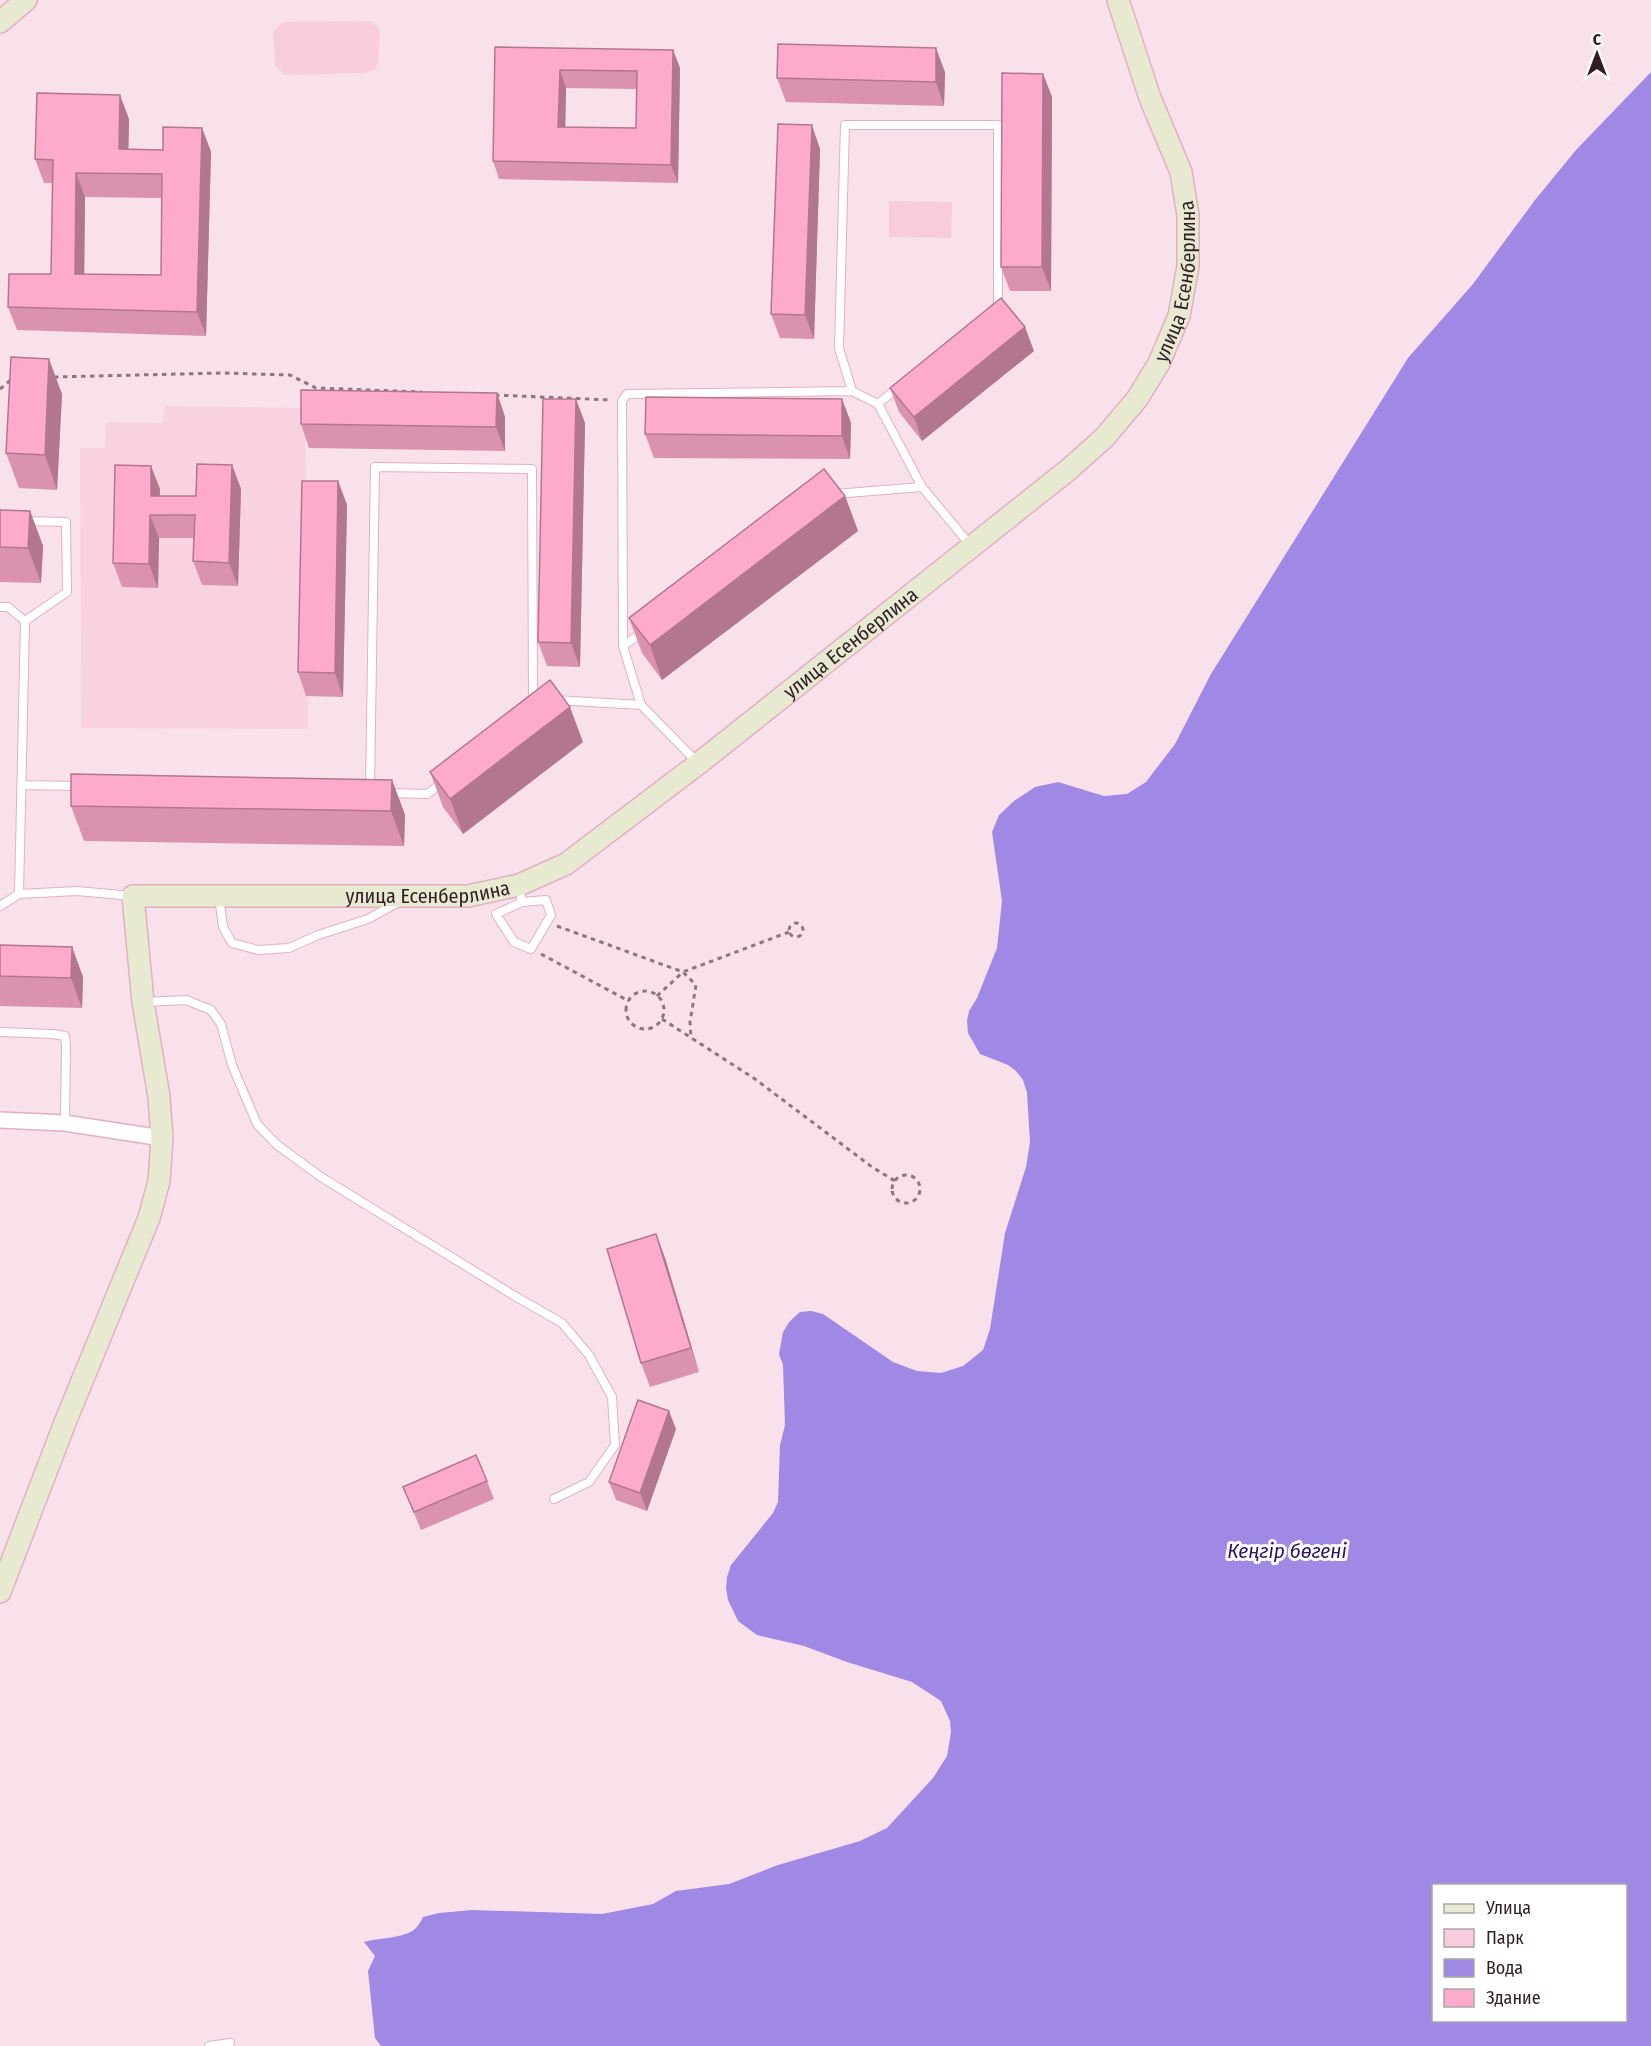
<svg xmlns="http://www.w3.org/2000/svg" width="1651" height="2046" font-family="'Fira Sans Condensed',sans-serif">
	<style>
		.built { fill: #f8d2e0 }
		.green { fill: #f9ccdd }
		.water { fill: #9f89e4; fill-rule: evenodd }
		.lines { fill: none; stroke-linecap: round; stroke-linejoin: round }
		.lane-casing { stroke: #e4afc3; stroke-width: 10 }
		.street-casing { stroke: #e4afc3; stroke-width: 18 }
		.secondary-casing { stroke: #e4afc3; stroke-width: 24 }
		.path { stroke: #8b777f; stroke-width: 3; stroke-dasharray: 4.5 4.5; stroke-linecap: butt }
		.lane { stroke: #fff; stroke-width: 8 }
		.street { stroke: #fff; stroke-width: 15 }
		.secondary { stroke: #e7ead0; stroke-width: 21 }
		.wall { fill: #da92af; fill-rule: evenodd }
		.shaded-wall { fill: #b2778f }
		.building { fill: #feaacc; stroke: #b2778f; stroke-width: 1.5; fill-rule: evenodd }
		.labels { text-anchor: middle; stroke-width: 6; stroke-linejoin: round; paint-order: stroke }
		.street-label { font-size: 20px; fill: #301d25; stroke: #fff }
		.water-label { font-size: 21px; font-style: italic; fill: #311263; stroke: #fff }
	</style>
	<rect width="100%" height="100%" fill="#f8e1ea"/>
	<path class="built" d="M165,406L305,408L308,729L81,728L80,448H105L106,422L163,423Z"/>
	<path class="green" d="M371,21L380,30L378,63L375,69L365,73L285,75L275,65L273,32L283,22Z
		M889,201L952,202L951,238L889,237Z"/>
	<path class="water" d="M1651,72V2046H381L375,2038L368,1971L375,1956L364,1942C378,1938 405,1938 415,1929C418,1926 421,1921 423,1917L439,1913L472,1910L602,1914L653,1904L676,1891L729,1884L778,1865L860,1841L887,1828L933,1778L947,1756L951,1732L950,1721L941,1701L912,1682L847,1662L804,1646L757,1635L738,1621L728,1600L726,1588L727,1577L731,1565L773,1513L778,1502L780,1445L785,1425L783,1365L779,1354L783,1332L790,1321L800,1312L811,1311L823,1314L893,1362L917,1371L941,1373L963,1366L983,1350L990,1329L1005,1233L1026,1167L1030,1142L1027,1093L1023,1080L1016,1071L1008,1065L980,1054L968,1033L967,1021L969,1011L977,998L997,948L1002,901L992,832L999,815L1014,801L1035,787L1058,782L1104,796L1127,794L1146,782L1175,744L1211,674L1408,358L1473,284L1535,200L1576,150ZM1434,1886H1626V2020H1434Z"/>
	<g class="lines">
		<defs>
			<path id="lane" d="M878,404L897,388
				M922,487L878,404L852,391L839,348L845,125H998V306L995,308
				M835,494L922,487L971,546
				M0,607H8L25,621
				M25,621L67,592L66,522L25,521
				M623,646L622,401L627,394L852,391
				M556,700L641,705L697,762
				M641,705L623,646L643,632
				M21,785L80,786
				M370,788L375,467L532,469L533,703
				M389,793L427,794L442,783
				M519,886L522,902L496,914L514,942L531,949L551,915L546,900L522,902
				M19,894L25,621
				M219,897L223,927L232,943L258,950L289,948L318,935L368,919L397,903
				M0,906L19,894L77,891L133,896
				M145,1002L186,1000L211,1010L221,1024L232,1065L257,1124L276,1144L321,1177L518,1298L562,1323L589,1355L612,1397L615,1445L589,1482L554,1499
				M0,1032L53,1034L65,1036L66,1046L65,1123
				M209,2046L230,2043"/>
			<path id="street" d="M0,1120L65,1123L162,1138"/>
			<g id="secondary">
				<path d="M0,22L26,0"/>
				<path id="s1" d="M0,1592L64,1425L149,1218L159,1181L162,1138L159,1097L143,1002L133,896H468L519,885L566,864L698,764L1068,470L1104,438L1137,399L1159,363L1179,316L1188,266V215L1181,172L1150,98L1118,0"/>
			</g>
		</defs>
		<use href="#lane" class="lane-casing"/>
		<use href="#street" class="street-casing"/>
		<use href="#secondary" class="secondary-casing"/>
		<path class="path" d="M54,377L222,373L290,375L316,388L422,392
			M0,389L12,379
			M495,395L611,400
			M789 930a7 7 0 1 1 14 0a7 7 0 1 1-14 0Z
			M557,926L683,972L789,932
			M541,954L627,1000
			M626 1010a19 19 0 1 1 38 0a19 19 0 1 1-38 0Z
			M657,996L683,972L696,985L690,1022L691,1039
			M662,1019L755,1079L872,1167L895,1181
			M892 1189a14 14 0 1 1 28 0a14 14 0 1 1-28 0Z"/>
		<use href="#lane" class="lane"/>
		<use href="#street" class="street"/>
		<use href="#secondary" class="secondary"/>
	</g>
	<path class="wall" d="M495,47L673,50L680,68L678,183L499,179L493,161ZM566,88L637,89L636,128L565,127Z
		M945,72L944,106L786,102L777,78Z
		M1043,74L1052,97L1051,291H1010L1001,267Z
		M129,119L128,149L163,150L202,128L211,152L206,336L17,330L8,307L51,274L52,183H44L35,159ZM85,197L162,198L161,275L84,274Z
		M820,149L814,339L780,338L771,314Z
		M1034,351L922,441L899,412L890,388Z
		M497,393L505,417V451L309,448L301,424Z
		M62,394L57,490L19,488L6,453Z
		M842,399L851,423L850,459L654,458L645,434Z
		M585,423L580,667L547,666L538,642Z
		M232,465L241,489L238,586L202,585L193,561L194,538H159L158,588L122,587L113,563L160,489V496H196Z
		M338,481L347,505L343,697L306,696L298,672Z
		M845,496L858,531L662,680L642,653L629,618Z
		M0,510L30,511L43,546L41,583L0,582Z
		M583,742L463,834L443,807L430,772Z
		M392,780L405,815L404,846L84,841L71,806Z
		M0,945L72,947L83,977L82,1008L0,1006Z
		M656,1234L665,1258L699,1372L650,1387L641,1363Z
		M676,1429L647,1511L616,1500L609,1482Z
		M487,1481L494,1499L421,1530L403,1487Z"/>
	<path class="shaded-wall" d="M936,48L945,72L944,106L936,82Z
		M673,50L680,68L678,183L671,165Z
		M560,70L566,88L565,145L558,127Z
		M1043,74L1052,97L1051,291L1042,267Z
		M120,95L129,119L128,173L119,149Z
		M812,125L820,149L814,339L805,315Z
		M202,128L211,152L206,336L197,312Z
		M76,173L85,197L84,298L75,274Z
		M1025,327L1034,351L922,441L914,417Z
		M49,359L62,394L57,490L45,455Z
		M497,393L505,417V451L496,427Z
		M576,399L585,423L580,667L571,643Z
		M842,399L851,423L850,459L842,436Z
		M232,465L241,489L238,586L229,563Z
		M151,466L160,489L159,515L151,496Z
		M338,481L347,505L343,697L335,673Z
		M845,496L858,531L662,680L650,645Z
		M30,511L43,546L41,583L28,548Z
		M150,515L159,538L158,588L149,564Z
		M570,707L583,742L463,834L450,799Z
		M392,780L405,815L404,846L391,811Z
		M72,947L83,977L82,1008L71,978Z
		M656,1234L665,1258L699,1372L691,1348Z
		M669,1411L676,1429L647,1511L640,1493Z"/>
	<path class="building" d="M778,44L936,48V82L777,78Z
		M495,47L673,50L671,165L493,161ZM560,70L637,71L636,128L558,127Z
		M1002,73L1043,74L1042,267H1001Z
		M37,93L120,95L119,149L163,150V127L202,128L197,312L8,307L9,274H51L53,160L35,159ZM76,173L162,174L161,275L75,274Z
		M778,124L812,125L805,315L771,314Z
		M1001,298L1025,327L914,417L890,388Z
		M11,357L49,359L45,455L6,453Z
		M301,390L497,393L496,427L301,424Z
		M646,397L842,399V436L645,434Z
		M543,399H576L571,643L538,642Z
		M197,464L232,465L229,563L193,561L195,515H150L149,564L113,563L115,465L151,466V496H196Z
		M824,469L845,496L650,645L629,618Z
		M302,481H338L335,673L298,672Z
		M0,510L30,511L28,548L0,547Z
		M550,680L570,707L450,799L430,772Z
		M71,774L392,780L391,811L71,806Z
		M0,945L72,947L71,978L0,976Z
		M656,1234L691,1348L641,1363L607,1249Z
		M638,1400L669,1411L640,1493L609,1482Z
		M476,1455L487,1481L414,1512L403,1487Z"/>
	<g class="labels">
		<g class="street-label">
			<text dy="7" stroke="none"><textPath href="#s1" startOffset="2031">улица Есенберлина</textPath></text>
			<text dy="7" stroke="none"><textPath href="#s1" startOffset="1527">улица Есенберлина</textPath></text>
			<text dy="7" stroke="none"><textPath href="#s1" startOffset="1023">улица Есенберлина</textPath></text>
		</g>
		<g class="water-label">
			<text x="1287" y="1558">Кеңгір бөгені</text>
		</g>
	</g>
	<rect x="1432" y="1884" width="195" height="138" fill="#ffffff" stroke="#aca5a8" stroke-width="1.5"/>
	<rect x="1444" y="1904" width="30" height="9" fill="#e7ead0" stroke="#aca5a8" stroke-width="1.5"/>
	<text x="1486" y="1914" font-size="18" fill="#301d25">Улица</text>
	<rect x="1444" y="1929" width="30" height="18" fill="#f9ccdd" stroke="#aca5a8" stroke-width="1.5"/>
	<text x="1486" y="1944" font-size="18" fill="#301d25">Парк</text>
	<rect x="1444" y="1959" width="30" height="18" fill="#9f89e4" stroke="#aca5a8" stroke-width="1.5"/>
	<text x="1486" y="1974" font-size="18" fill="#301d25">Вода</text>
	<rect x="1444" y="1989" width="30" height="18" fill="#feaacc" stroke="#aca5a8" stroke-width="1.5"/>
	<text x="1486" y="2004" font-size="18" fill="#301d25">Здание</text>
	<g transform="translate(1597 54)" stroke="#ffffff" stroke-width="4.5" paint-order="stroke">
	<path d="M0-4.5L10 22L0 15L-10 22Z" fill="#301d25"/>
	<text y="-9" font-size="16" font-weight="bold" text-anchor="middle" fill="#301d25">С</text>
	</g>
</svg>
